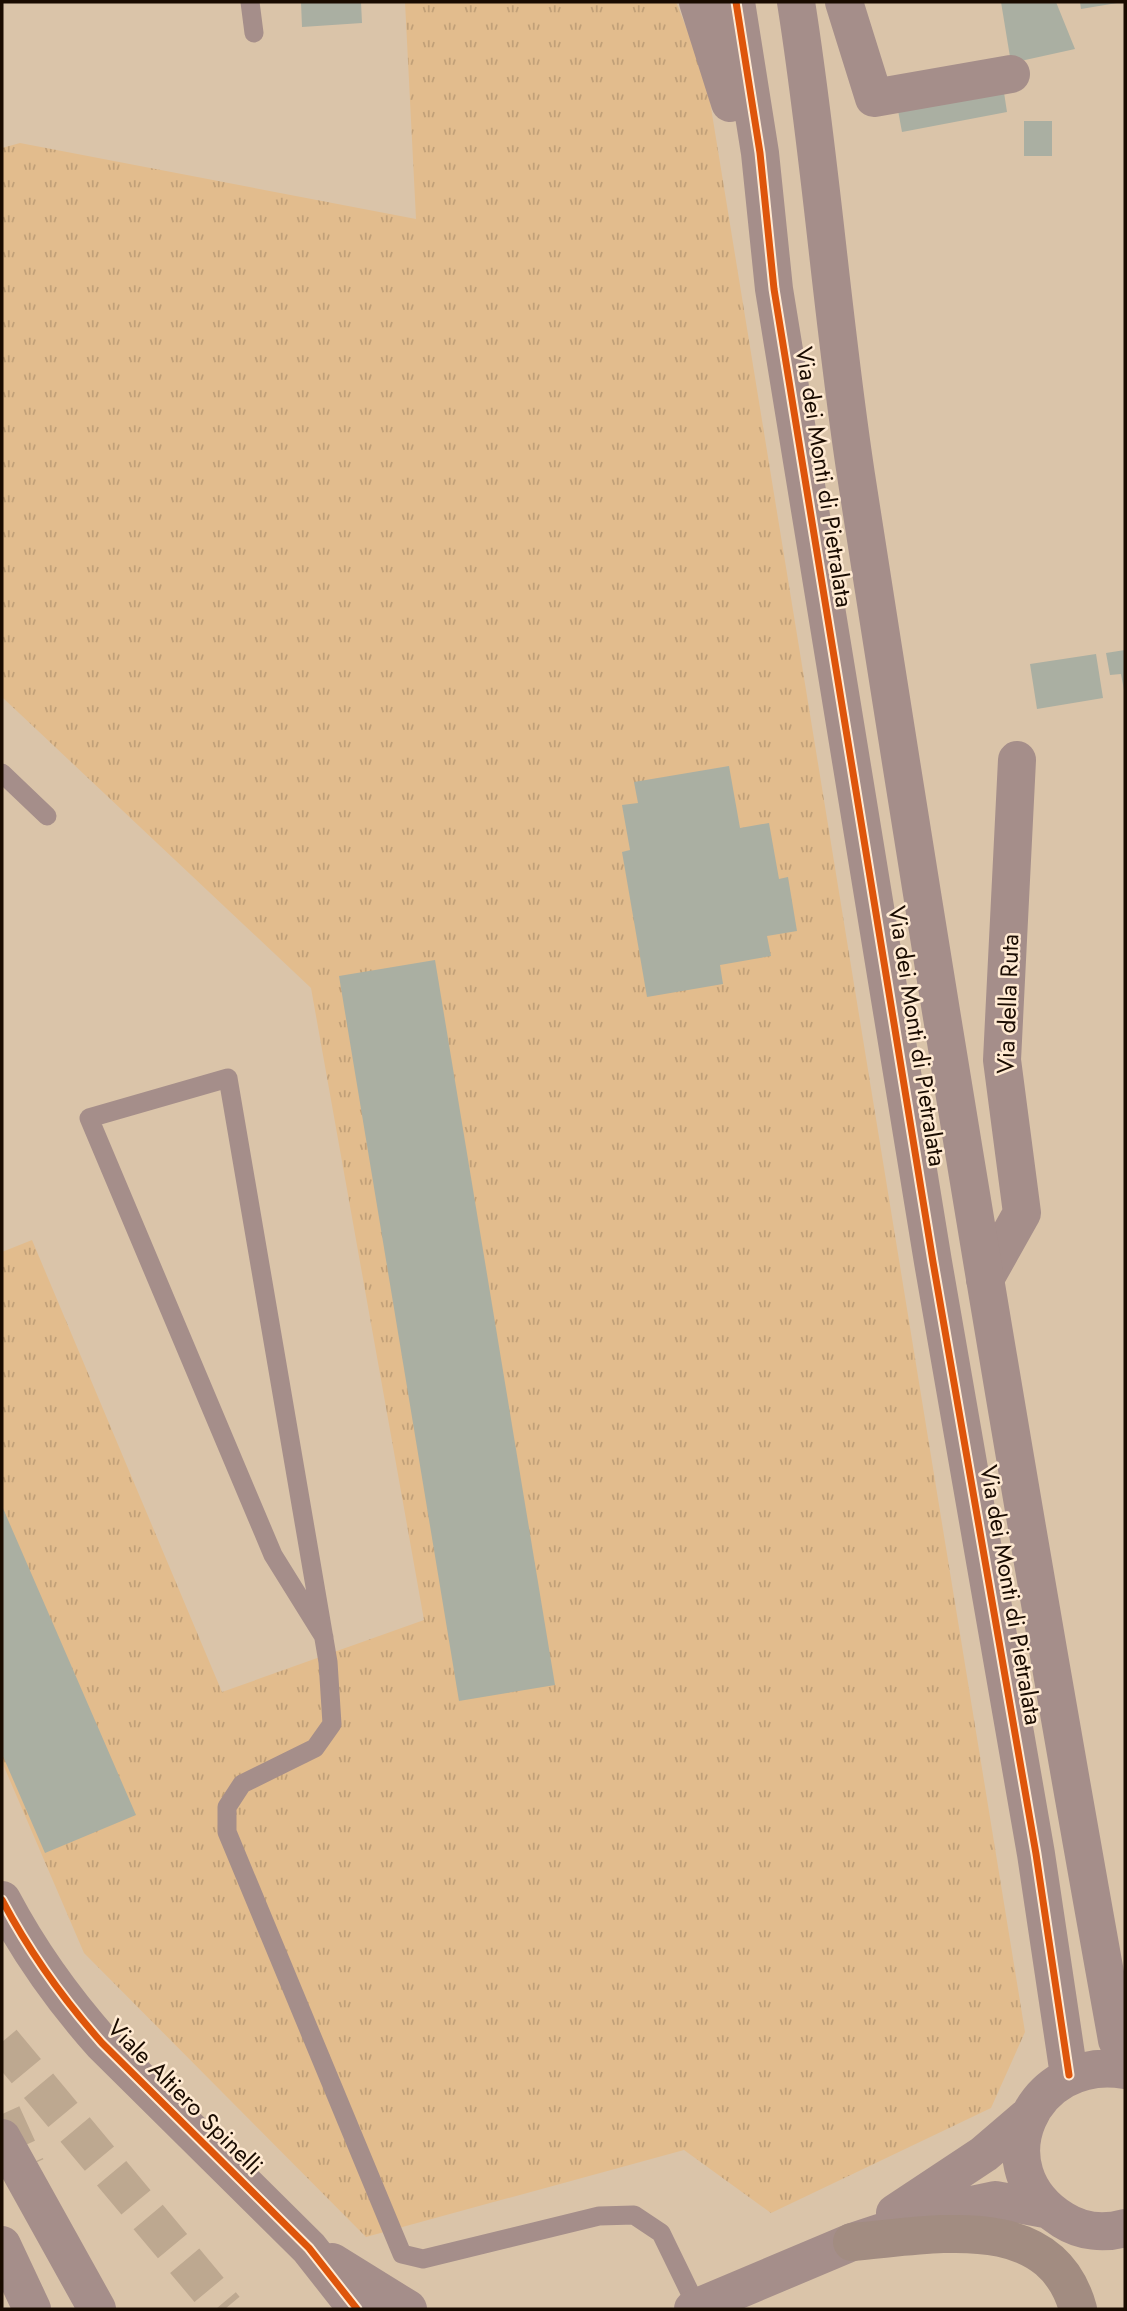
<svg xmlns="http://www.w3.org/2000/svg" width="1127" height="2311" font-family="Jost,sans-serif">
	<style>
		.grass { fill: url(#grass-tufts) }
		.building { fill: #aaafa2 }
		.lines { fill: none; stroke-linecap: round; stroke-linejoin: round }
		.trunk-tunnel { stroke: #bda890; stroke-width: 38; stroke-dasharray: 38 19; stroke-linecap: butt }
		.service { stroke: #a58e8a; stroke-width: 19 }
		.minor { stroke: #a58e8a; stroke-width: 38 }
		.tertiary { stroke: #a58e8a; stroke-width: 38 }
		.trunk { stroke: #a28c81; stroke-width: 38 }
		.cycleway-casing { stroke: #ffead2; stroke-width: 11 }
		.cycleway { stroke: #de550b; stroke-width: 7 }
		.labels { text-anchor: middle; stroke-width: 5; stroke-linejoin: round; paint-order: stroke }
		.street-label { font-size: 24px; fill: #190b00; stroke: #ffead2 }
	</style>
	<defs>
		<pattern id="grass-tufts" width="24" height="20" patternUnits="userSpaceOnUse" patternTransform="scale(1.75)"><rect width="24" height="20" fill="#e2bc8d"/><path d="M3 7l-1-3M5 7V3M7 7l1-3M15 17l-1-3M17 17v-4M19 17l1-3" fill="none" stroke="#c1a078"/></pattern>
	</defs>
	<rect width="100%" height="100%" fill="#dac4a9"/>
	<path class="grass" d="M405,2H676L706,77L1025,2032L991,2108L771,2213L684,2150L366,2237L84,1953L2,1762V1252L32,1240L222,1692L424,1620L311,988L2,697V148L20,143L416,219Z"/>
	<path class="building" d="M301,2H361L362,23L302,27Z
		M1001,2H1056L1075,49L1011,63Z
		M1080,2H1117V3L1081,9Z
		M1003,86L1007,112L902,132L897,105Z
		M1024,121H1052V156H1024Z
		M1125,650V690H1124L1121,674L1110,675L1106,653Z
		M1096,654L1103,698L1037,709L1030,664Z
		M729,766L740,828L769,823L779,879L788,877L797,931L767,936L771,956L720,965L723,984L647,997L622,852L630,850L622,805L638,803L634,782Z
		M435,960L555,1685L459,1701L339,976Z
		M2,1506L136,1815L45,1853L2,1754Z"/>
	<g class="lines">
		<path class="trunk-tunnel" d="M2,2042L225,2309
			M2,2114L26,2167"/>
		<path class="service" d="M250,2L254,33
			M2,773L47,816
			M324,1637L273,1555L89,1118L228,1078L328,1662L332,1724L315,1748L242,1784L227,1807V1832L402,2254L423,2259L599,2216L634,2215L661,2233L697,2307"/>
		<path class="minor" d="M844,2L874,98L1011,74
			M985,1279L1022,1213L1002,1060L1017,760"/>
		<path class="tertiary" d="M698,2L730,103
			M736,2L760,153L774,289L804,473L933,1262L1036,1854L1069,2075
			M796,2C821,159 832,318 856,475C937,998 1023,1520 1117,2040L1125,2058
			M2,1900C30,1953 63,1999 102,2043L309,2248L357,2309
			M1125,2070C1031,2054 980,2169 1063,2220C1082,2232 1104,2234 1125,2228
			M2,2138L97,2309
			M895,2213L984,2154L1026,2118
			M2,2245L32,2309
			M332,2262L408,2309
			M693,2309L852,2242L952,2209L995,2200L1045,2209"/>
		<path class="trunk" d="M852,2242C931,2236 1050,2208 1078,2309"/>
		<defs>
			<path id="cycleway" d="M736,2L760,153L774,289L804,473L933,1262L1036,1854L1069,2075
				M2,1900C30,1953 63,1999 102,2043L309,2248L357,2309"/>
		</defs>
		<use href="#cycleway" class="cycleway-casing"/>
		<use href="#cycleway" class="cycleway"/>
	</g>
	<g class="labels">
		<g class="street-label">
			<text transform="translate(824 477) rotate(81)" y="8">Via dei Monti di Pietralata</text>
			<text transform="translate(1008 1004) rotate(-88)" y="8">Via della Ruta</text>
			<text transform="translate(917 1036) rotate(81)" y="8">Via dei Monti di Pietralata</text>
			<text transform="translate(1011 1595) rotate(80)" y="8">Via dei Monti di Pietralata</text>
			<text transform="translate(185 2097) rotate(45)" y="8">Viale Altiero Spinelli</text>
		</g>
	</g>
	<rect width="1127" height="2311" fill="none" stroke="#190b00" stroke-width="7"/>
</svg>
